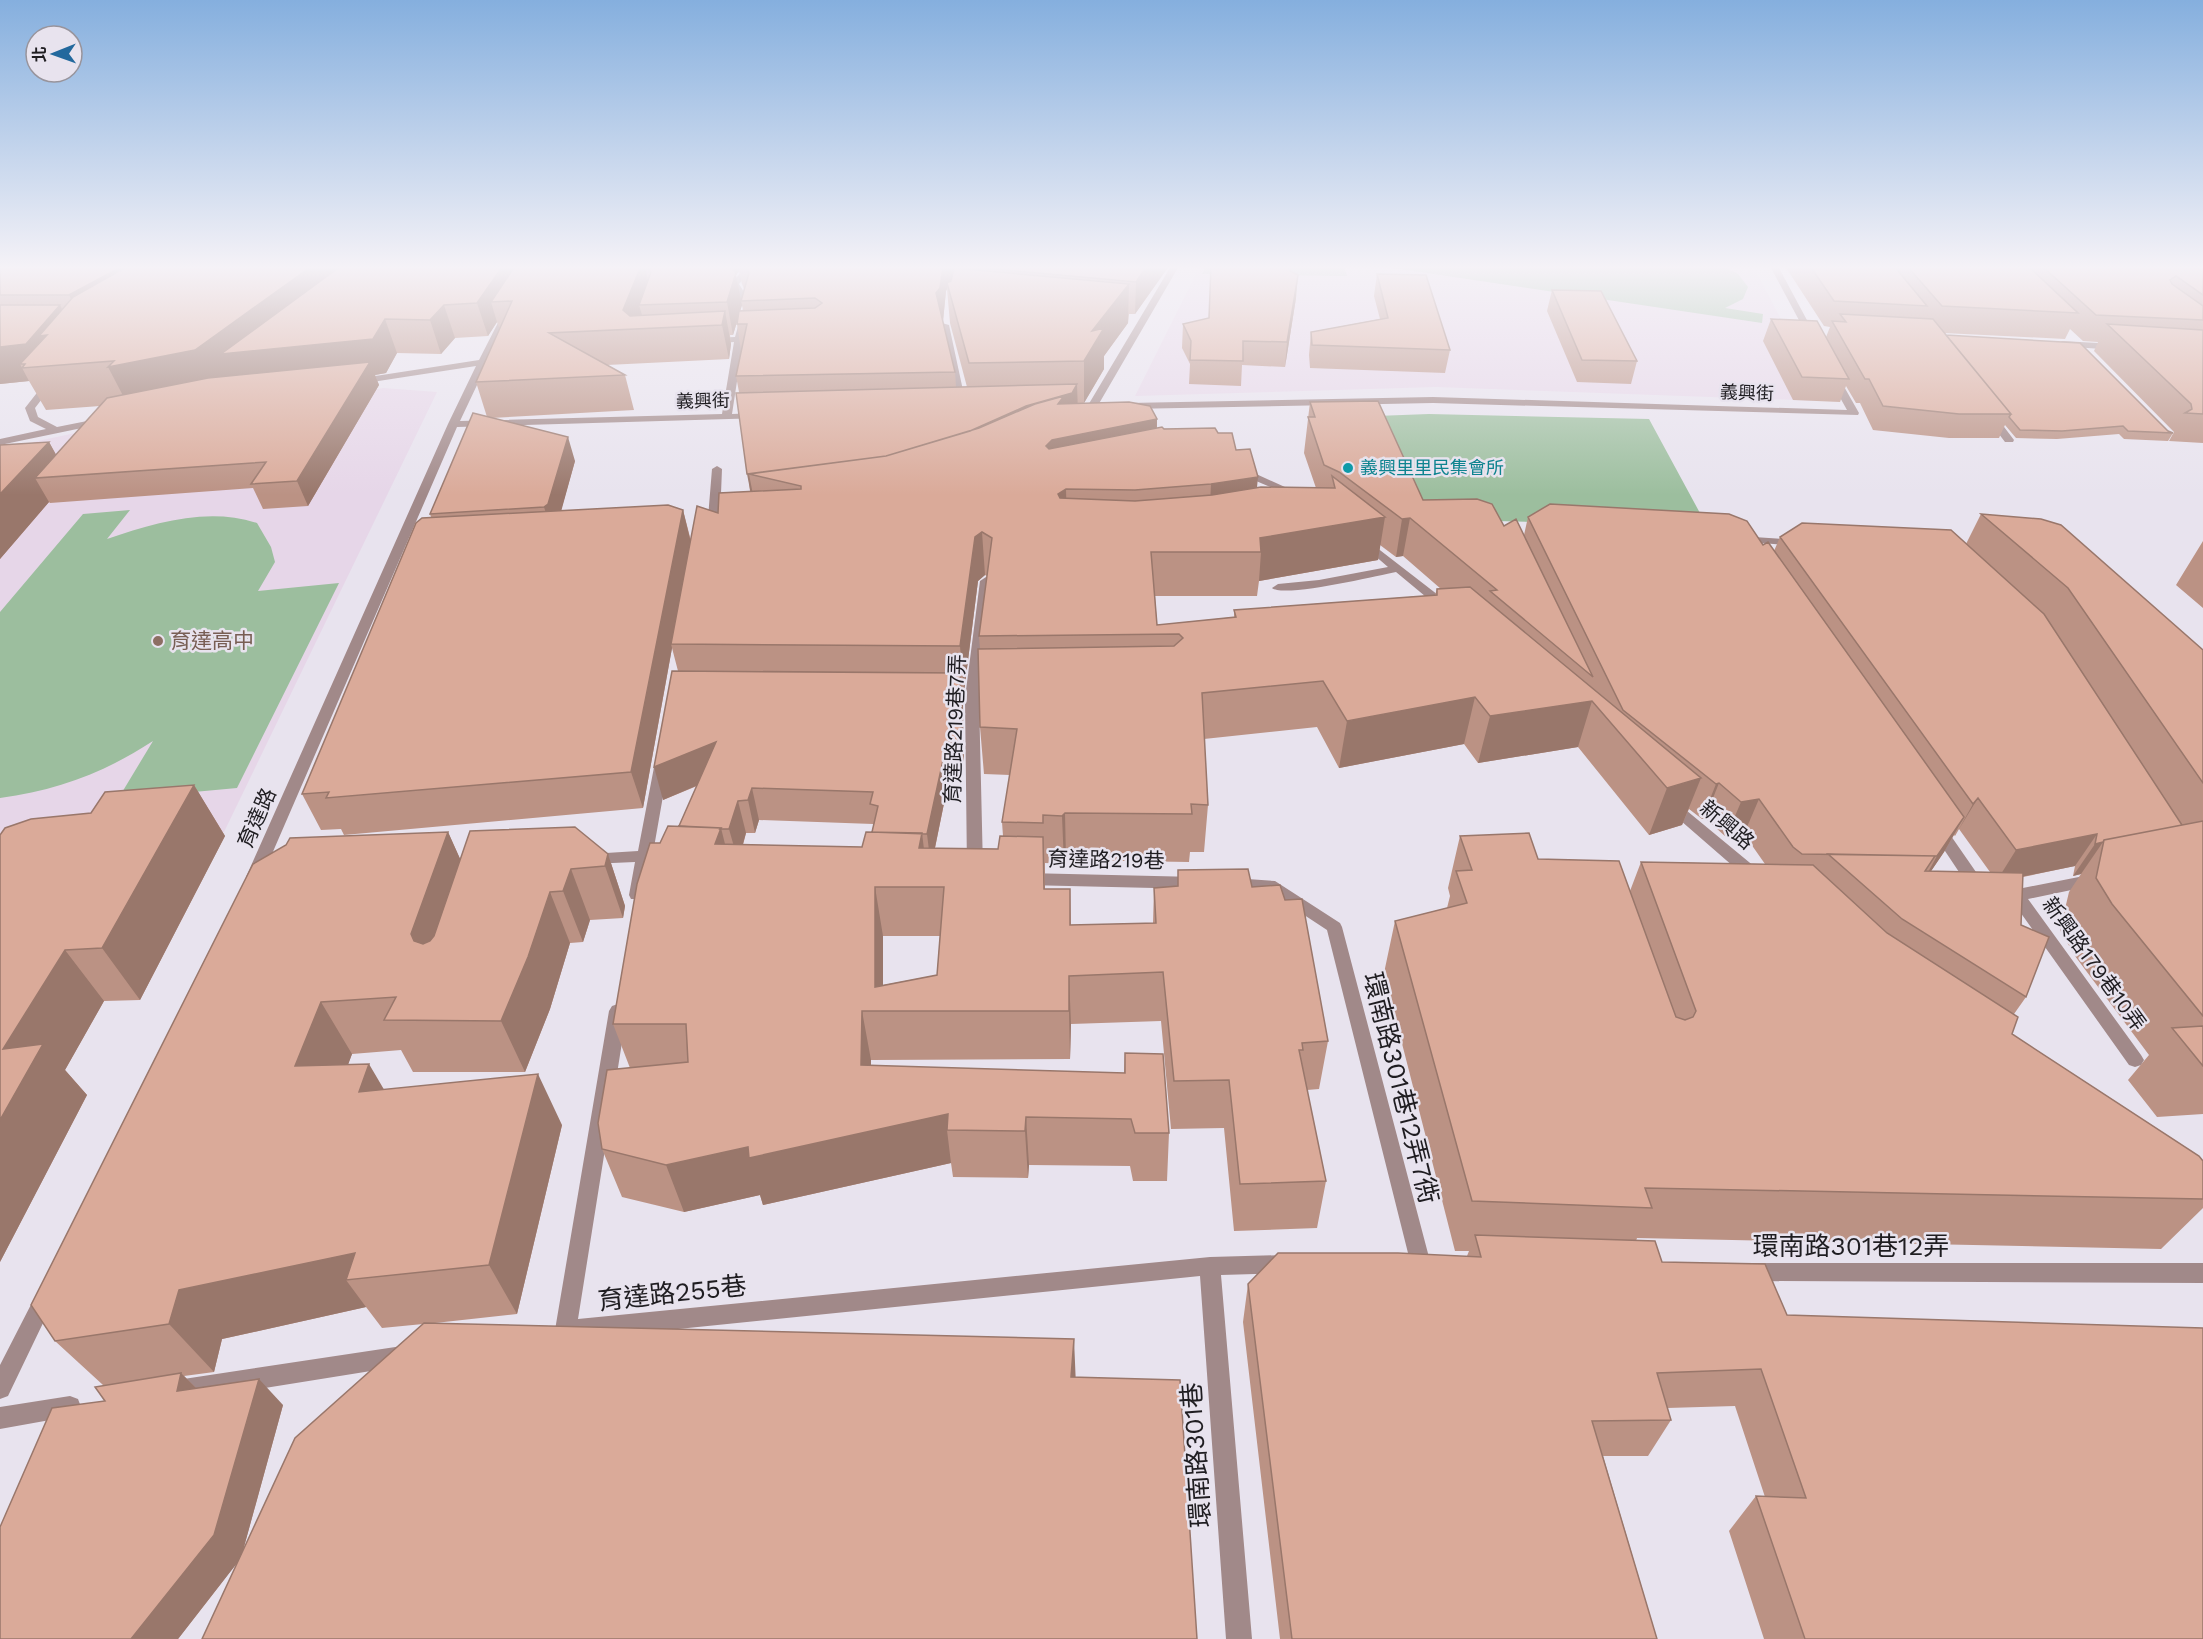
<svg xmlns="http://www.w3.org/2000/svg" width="2203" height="1639" font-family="'Work Sans','Noto Sans TC',sans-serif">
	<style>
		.education { fill: #e6d6e8 }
		.green { fill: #9cbe9e }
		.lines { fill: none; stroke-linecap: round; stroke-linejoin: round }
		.minor { fill: #a18989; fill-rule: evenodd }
		.wall { fill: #bb9284; fill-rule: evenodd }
		.shaded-wall { fill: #99776b }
		.building { fill: #daaa99; stroke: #99776b; stroke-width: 1.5; fill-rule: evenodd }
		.culture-dot { fill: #0f9aa8; stroke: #e8e3ee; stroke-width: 2 }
		.education-dot { fill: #8d6e63; stroke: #e8e3ee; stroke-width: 2 }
		.labels { text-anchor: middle; stroke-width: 5; stroke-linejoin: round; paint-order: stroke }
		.far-street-label { font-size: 18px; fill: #1f1d21; stroke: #e8e3ee }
		.far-culture-label { font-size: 18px; fill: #0d838f; stroke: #e8e3ee; text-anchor: start }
		.education-label { font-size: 21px; fill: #785e54; stroke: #e8e3ee; text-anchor: start }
		.street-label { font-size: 21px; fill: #1f1d21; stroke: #e8e3ee }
		.near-street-label { font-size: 26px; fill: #1f1d21; stroke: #e8e3ee }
	</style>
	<rect width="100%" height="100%" fill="#e8e3ee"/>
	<path class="education" d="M1200,266H1753L1824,401L1436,387L1135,396Z
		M383,388L437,392L224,832L59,847L0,936V449L118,424L364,392Z"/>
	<path class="green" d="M1206,266H1344L1347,276L1202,274Z
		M1395,266H1438L1462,269L1457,266H1723L1738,274L1748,287L1743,299L1725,308L1763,314L1762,323L1393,268Z
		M1429,414L1649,419L1707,526L1414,519L1376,416Z
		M130,510L107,539C155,523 207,507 257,523L271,547L275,562L258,591L339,583L237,788L118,799L153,741C104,773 58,790 0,798V612L83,514Z"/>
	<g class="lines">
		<path class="minor" d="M746,266H754L739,284L752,305L744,336L758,335L763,338L743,342L732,414L759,413L763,414V418L457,427L262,877L260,881H248L246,877L448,424L476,366L359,384L356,383V379L479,360L504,311L508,308L512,311L460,421L722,414L734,342L710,344L705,341L710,338L735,337L744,305L731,284Z
			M1171,266H1179L1097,407L1105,420L1096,422L1087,407Z
			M1770,266H1778L1816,337L1815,339L1808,337Z
			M942,323L949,325L967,409L959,407Z
			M2062,341L2116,344L2121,347L2116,350L2059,346L2057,344Z
			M1833,373L1838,376L1859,413L1858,415L1433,403L1128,409L1123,406L1128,403L1433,397L1847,410L1828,376Z
			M50,379L55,382L35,408L38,417L57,427L102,418L107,421L106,423L0,445V439L46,429L30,421L25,408L47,380Z
			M1987,415H1995L2014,440L2013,442H2005L1986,417Z
			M717,466L722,469L720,518L714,521L708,518L712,469Z
			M1235,468H1243L1307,497L1298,499L1235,472Z
			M1739,536L1799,540L1805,543L1799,546L1735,541V537Z
			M1363,537L1451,605V611H1443L1396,572C1376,576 1284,598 1272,588L1278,584L1319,580L1388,567L1359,542V538Z
			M986,577L992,581L979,698L983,869L975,874L967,869L965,698L980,581Z
			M662,757L669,762L653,853L669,860L672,864L664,869L650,865L645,895L643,899H631L629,895L635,862L590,864L582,859L590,854L638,851L655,762Z
			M1670,799L1675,801L1761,872L1763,876L1761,880H1749L1665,807L1663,804L1665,801Z
			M1937,822L1942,823L1985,885L1987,889L1985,893H1973L1929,827Z
			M1026,873L1197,877L1203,879L1205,883L1203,887L1197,889L1026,885L1018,879Z
			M2094,874L2100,876L2102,880L2100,884L2028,899L2141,1055L2144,1060L2141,1065L2135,1067L2129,1065L2013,902H1997L1995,898L1997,894L2003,892Z
			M1233,878L1275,881L1340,923L1342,927L1430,1261L1427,1268L1420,1270L1413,1268L1410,1261L1327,930L1266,890L1227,888L1225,884L1227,880Z
			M618,1004L624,1006L627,1011L578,1319L1210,1257L1285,1255L1292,1257L1295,1264L1292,1271L1285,1273L1221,1275L1252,1639H1226L1200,1276L580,1339L574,1337L566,1340L558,1337L555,1330L609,1011L612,1006Z
			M1750,1263H2203V1283L1750,1281L1743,1279L1740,1272L1743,1265Z
			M46,1286L53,1289L56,1296L8,1396L0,1399V1365L39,1289Z
			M402,1346L410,1349L413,1356L410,1363L402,1366L177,1402L169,1399L166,1391L169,1383L177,1380Z
			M70,1396L78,1399L81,1407L78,1415L0,1429V1407Z"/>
	</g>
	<path class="wall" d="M0,266H1169L1135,314H1129L1128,323L1104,356V369L1084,403L1077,404L1157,419V428L1218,433L1236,450L1257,488H1316L1304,453L1310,402L1423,500L1504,526L1524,535L1528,517L1763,545L1774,551L1780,537L1966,544L1981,514L2203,650V1114L2157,1117L2128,1080L2149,1055L2075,956L2060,930L2069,892L2081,874L2073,876L2075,866L2023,877L2021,925L2026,997L2014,1014L2012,1034L2203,1161V1208L2161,1249L1637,1238L1636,1241L1662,1262L1787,1315L2203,1639H1764L1729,1531L1756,1496L1765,1497L1735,1406L1667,1408L1671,1420L1648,1456H1603L1657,1639H1280L1243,1322L1248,1284L1467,1256L1469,1251H1455L1384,973L1395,921L1447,908L1450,896L1448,888L1460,836L1538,859L1630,891L1641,862L1765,864L1744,834L1726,837L1705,818L1702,819L1689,809L1682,825L1649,835L1578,747L1478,763L1464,744L1339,768L1317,727L1204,739L1208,805L1204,852H1190L1189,862L1066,860L1064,864L1045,863V889H1070L1071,925L1153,923L1154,888L1178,886V870L1252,887L1328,1041L1319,1089L1307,1090L1326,1181L1317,1228L1234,1231L1224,1128L1171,1129L1161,1021L1071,1024L1070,1059L871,1060V1066L1124,1073L1125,1053L1169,1133L1167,1181H1133L1130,1166L1029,1165L1028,1178L953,1177L951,1163L763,1205L760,1195L684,1212L622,1197L602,1149L630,1068L613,1024L660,843L679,826L697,786L663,800L678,671L672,648L643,808L344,835L341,829L321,830L302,794L431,517L430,514L487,417L476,382L500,330L497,322L488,336L455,338L441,354L397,353L386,373L375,375L379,385L308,506L263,509L253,488L50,503L49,502L0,559V445L49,442L56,455L100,406L46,410L29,381L0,384ZM739,271L742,284L744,289L741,301L743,310L740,311L742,305L736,275ZM947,289L950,323L967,387H956L955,372L943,321L946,291ZM737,322V324L741,351L736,376L739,392L750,491L718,513L691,541L683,510H561L575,461L491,418L634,410L625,375L607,365L729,359L731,344L730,335H733ZM1380,545L1396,557L1403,556L1441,589H1437L1435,595L1234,610V617L1157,625L1155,596H1257L1259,581L1378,560ZM985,575L987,576L979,636L980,649V727L984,774L1010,775L1002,822L1003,836L998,849L935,848L950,774H964L962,692H964L978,581ZM759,820L873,824V827L872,832L862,847L743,845L746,833H755ZM1959,829L1990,872L1931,871L1944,852L1954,835L1955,836ZM883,936H940L937,975L883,985Z
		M1785,266H2203V443L2169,441L2174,432L2094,351L2098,342L2083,341L2070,329L2065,339L1944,333L1946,335L2173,433L2168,441L2124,439L2119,434L2057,439L2016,438L2005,425L1999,438H1949L1873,430L1860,403H1856L1846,386L1840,402L1793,400L1763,341L1771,319L1826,337L1830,327L1824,326Z
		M1290,271L1296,298L1285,367L1242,365L1241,386L1189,384L1190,364L1182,348L1183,324L1209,318Z
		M1377,274L1450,350L1445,373L1310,368L1309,355L1311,332L1380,319L1374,296Z
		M1552,290L1637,361L1631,384L1577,382L1547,311Z
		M2203,541V608L2176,585Z
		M194,785L225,836L140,1000L104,1001L65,1070L87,1095L0,1262L91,813Z
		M448,832L460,859L608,854L625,906L623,918L590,920L583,942L570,943L550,1009L525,1072H413L401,1050L352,1054L348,1064L384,1090L562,1125L517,1314L435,1323L237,1563L178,1639H0L105,1401L103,1385L55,1341ZM366,1307L382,1328L423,1324L243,1550L283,1405L196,1388L184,1376L214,1372L222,1339Z"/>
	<path class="shaded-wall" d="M123,266H132L86,328L69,295Z
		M156,266H372L385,319L397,353L386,373L375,375L379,385L308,506L297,481L214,392L130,409L108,367L195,350Z
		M503,266H540L491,302L497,322L488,336L477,303Z
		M725,266H738L739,271L736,275L742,305L733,335L727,302Z
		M943,266H955L956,279L947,283V289L946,291L943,321L936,293Z
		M1147,266H1169L1135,314L1136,282Z
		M645,267L652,299L639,305L642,315L636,329L623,310L639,271Z
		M1298,275L1296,298L1285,367L1287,342Z
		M1129,284L1128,323L1104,356V369L1084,403V361L1092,331Z
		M60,305L77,338L25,364H20L29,381L0,384V347Z
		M444,305L455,338L441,354L430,320Z
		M725,311L731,344L729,359L722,325Z
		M1077,384L1078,414L1157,419L1156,459L801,486L749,474L755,505H753L747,474Z
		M568,437L575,461L556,530L552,532L544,507Z
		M49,442L68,476L35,478L49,502L0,559V494Z
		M1258,477L1254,519L1209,527L1211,484Z
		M1066,489L1067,532L1058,494Z
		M683,510L691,543L671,644L672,648L643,808L631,772Z
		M1385,517L1378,560L1259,581L1261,552L1260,538Z
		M1410,518L1403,556L1396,557L1402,519Z
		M982,532L985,575L978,581L964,692L960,646L975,537Z
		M960,673L963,704L964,774L961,742Z
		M1475,697L1464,744L1339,768L1347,721Z
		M1592,701L1578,747L1478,763L1490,716Z
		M716,742L724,774L663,800L654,767Z
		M947,742L950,774L931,867L927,834Z
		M1701,778L1682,825L1649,835L1667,788Z
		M1719,783L1705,818L1702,819L1716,784Z
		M194,785L225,836L140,1000L102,948Z
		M752,788L759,820L755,833L748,800Z
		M1978,798L1959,829L1955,836L1973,804Z
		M1759,799L1744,834L1726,837L1741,802Z
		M738,801L746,833L738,861L729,829Z
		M1065,813L1066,860L1064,864L1062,816Z
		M1964,817L1944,852L1917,892L1937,856Z
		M721,828L733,876L715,844Z
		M448,832L471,883L440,993L411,934Z
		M922,833L928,882L919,848Z
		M2097,834L2075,866L1996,882L2016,850Z
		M2103,842L2081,874L2073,876L2095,844Z
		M608,854L625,906L623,918L605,866Z
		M571,869L590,920L583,942L563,891Z
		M875,887L883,936V1011L875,987Z
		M550,892L570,943L550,1009L525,1072L501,1021Z
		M65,950L104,1001L65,1070L87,1095L0,1262V1120L3,1049Z
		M1069,976L1071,1024L1070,1059L1069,1011Z
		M321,1002L352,1054L329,1117L295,1066Z
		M862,1011L871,1060V1114L861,1065Z
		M369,1064L399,1115L359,1092Z
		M538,1074L562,1125L517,1314L489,1265Z
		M948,1114L947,1130L951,1163L763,1205L760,1195L684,1212L666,1165L748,1147Z
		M1026,1117L1029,1165L1028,1178L1025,1131Z
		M355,1253L346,1280L366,1307L222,1339L214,1372L169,1324L179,1290Z
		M1074,1339L1076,1386L1071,1377Z
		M181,1373L207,1399L177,1391Z
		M259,1379L283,1405L241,1558L178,1639H131Z"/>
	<path class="building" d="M0,266H123L69,295H0Z
		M128,266H312L195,350L108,367L114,361L22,368L25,364H20L47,335L39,336L73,297Z
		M341,266H503L477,303L444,305L430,320L385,319L373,339L221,354Z
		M515,266H731L736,273L727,302L639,305L651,272L645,267L639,271L623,310L630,316L725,311L722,325L549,333L625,375L476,382L512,301L491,302Z
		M744,266H943L940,288L936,293L955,372L736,376L747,324H737L739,311L815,308L822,303L815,298L741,301L749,273Z
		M962,266H1147L1136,282Z
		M1211,266H1290V271L1298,275L1287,342L1243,341V361L1190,360L1191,341L1183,324L1209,318Z
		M1810,266H1894L1927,306L1834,301Z
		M1907,266H2028L2078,313L1942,306Z
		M2042,266H2203V295L2176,276L2170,280L2172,284L2203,306V320L2096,315Z
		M954,268L1129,284L1092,331L1104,328L1084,361L969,363L947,283L951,281Z
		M1377,274L1426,275L1450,350L1312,345L1311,332L1388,318Z
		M1552,290L1601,291L1637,361L1582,360Z
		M0,305H60L26,344L0,347Z
		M1840,314L1933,319L2011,414H1959L1883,406L1869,379H1865L1832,321L1846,322Z
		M1771,319L1817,321L1849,379L1802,377Z
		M2107,324L2203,330V414L2185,413L2192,409L2191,404Z
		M1946,335L2080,343L2168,431L2173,433L2128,431L2123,426L2062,431L2020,430L2009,417L2011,414Z
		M370,362L297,481L251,484L266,462L35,478L107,398L208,378Z
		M1077,384L1072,393L1026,406L970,431L886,456L747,474L736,393Z
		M1064,396L1058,404L1129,402L1150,406L1157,419L1052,440L1046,446L1049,449L1162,427L1164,429L1215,428L1218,433H1232L1236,450L1250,449L1258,477L1211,484L1135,490L1066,489L1058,494L1060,498L1135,501L1212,495L1261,487L1335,488L1332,476L1385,517L1260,538L1261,552H1151L1157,625L1236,617L1234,610L1437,595V589L1470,587L1701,778L1667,788L1592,701L1490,716L1475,697L1347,721L1323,681L1202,693L1208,805L1191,804L1192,814L1065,813L1062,816L1043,815V823L1002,822L1017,729L980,727L978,649L1174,646L1183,638L1179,634L979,636L992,538L982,532L975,537L960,646L671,644L697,506L718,513L719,493L801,489V486L749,474L886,456L979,428L1035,404Z
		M1378,401L1423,500L1477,499L1492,504L1504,526L1516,519L1593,677L1490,591L1497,590L1410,518L1402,519L1339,472L1324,465L1308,417H1315L1310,402Z
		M473,413L568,437L548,504L544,507L430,514Z
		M49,442L0,494V445Z
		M1550,504L1729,514L1747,521L1763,545L1768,542L1964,817L1937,856L1802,854L1793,847L1759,799L1741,802L1719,783L1716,784L1623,710L1528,517Z
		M668,505L683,510L631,772L326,798L329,792L302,794L416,523L422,518Z
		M1981,514L2041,519L2061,525L2203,650V783L2068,588Z
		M1802,523L1951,530L2044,614L2182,825L2104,840L2103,842L2095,844L2097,834L2016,850L1978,798L1973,804L1780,537Z
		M672,671L960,673L961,742H947L927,834L872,832L878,806L870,804L873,792L752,788L748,800L738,801L729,829H720L721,828L679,826L716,742L654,767Z
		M194,785L102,948L65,950L3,1049L43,1044L0,1120V835L5,828L31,819L91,813L105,792Z
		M2203,821V1016L2112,904L2096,878L2104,840Z
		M668,826L721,828L715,844L862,847L866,832L922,833L919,848L998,849L1000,836L1043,837L1044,889H1070V925L1156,923L1154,888L1178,886V870L1248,869L1252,887L1280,885L1285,900L1302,899L1328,1041L1302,1043L1303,1050H1299L1326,1181L1240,1184L1229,1080L1174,1081L1163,972L1069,976V1011H862L861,1065L1125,1073V1053L1163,1054L1169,1133H1135L1131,1119L1026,1117L1025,1131L947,1130L948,1114L749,1158L748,1147L666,1165L602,1149L598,1123L607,1070L688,1062L686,1024H613L637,884L650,843H660ZM875,887H944L937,975L875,987Z
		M575,827L608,854L605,866L571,869L563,891L550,892L528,957L501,1021L384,1020L396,997L321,1002L295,1066L369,1064L359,1092L538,1074L489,1265L346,1280L355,1253L179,1290L169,1324L55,1341L31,1305L253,864L286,845L290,838L448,832L411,934L414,941L423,944L430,941L434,936L470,831Z
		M1529,833L1538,859L1619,861L1676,1017L1685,1020L1693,1017L1696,1011L1641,862L1813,865L1887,933L2018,1017L2012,1034L2199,1156L2203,1161V1199L1645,1188L1652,1208L1472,1201L1395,921L1467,903L1456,871L1472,870L1460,836Z
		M1828,854L1935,856L1925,871L2023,873L2021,925L2049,937L2026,997L1902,919Z
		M2203,1026V1066L2172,1028Z
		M1475,1235L1655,1241L1662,1262L1765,1264L1787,1315L2203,1328V1639H1805L1756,1496L1806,1498L1761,1369L1657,1373L1671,1420L1592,1421L1657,1639H1292L1248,1284L1278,1253H1398L1481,1257Z
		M424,1323L1074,1339L1071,1377L1180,1380L1197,1639H202L295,1438Z
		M181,1373L177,1391L259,1379L214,1535L131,1639H0V1527L52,1408L105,1401L95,1387Z"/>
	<linearGradient id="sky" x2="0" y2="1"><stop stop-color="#85afde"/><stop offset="0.54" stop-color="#f5f2f7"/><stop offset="1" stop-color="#f5f2f7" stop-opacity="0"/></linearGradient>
	<rect width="2203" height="495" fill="url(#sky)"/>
	<circle class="culture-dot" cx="1348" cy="468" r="6"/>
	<circle class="education-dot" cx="158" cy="641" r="6"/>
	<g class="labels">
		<g class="far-street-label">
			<text transform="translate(1747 393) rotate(2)" y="6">義興街</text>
			<text transform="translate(703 401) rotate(-1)" y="6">義興街</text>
		</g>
		<g class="far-culture-label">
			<text x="1360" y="474">義興里里民集會所</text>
		</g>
		<g class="education-label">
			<text x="170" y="648">育達高中</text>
		</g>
		<g class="street-label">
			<text transform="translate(955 729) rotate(-88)" y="7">育達路219巷7弄</text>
			<text transform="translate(257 818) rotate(-66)" y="7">育達路</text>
			<text transform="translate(1727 825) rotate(40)" y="7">新興路</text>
			<text transform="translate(1106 860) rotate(1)" y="7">育達路219巷</text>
			<text transform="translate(2094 964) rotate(54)" y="7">新興路179巷10弄</text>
		</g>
		<g class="near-street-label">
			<text transform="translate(1401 1088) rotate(76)" y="9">環南路301巷12弄7衖</text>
			<text x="1851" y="1255">環南路301巷12弄</text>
			<text transform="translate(672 1293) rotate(-6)" y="9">育達路255巷</text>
			<text transform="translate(1196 1455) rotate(-94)" y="9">環南路301巷</text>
		</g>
	</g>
	<g transform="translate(54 54) rotate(269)"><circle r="28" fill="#e8e3ee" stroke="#98949c" stroke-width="1.5"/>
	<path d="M0-4.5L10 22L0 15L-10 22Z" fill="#22689d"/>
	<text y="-9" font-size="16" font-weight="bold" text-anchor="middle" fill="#1f1d21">北</text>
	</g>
</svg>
